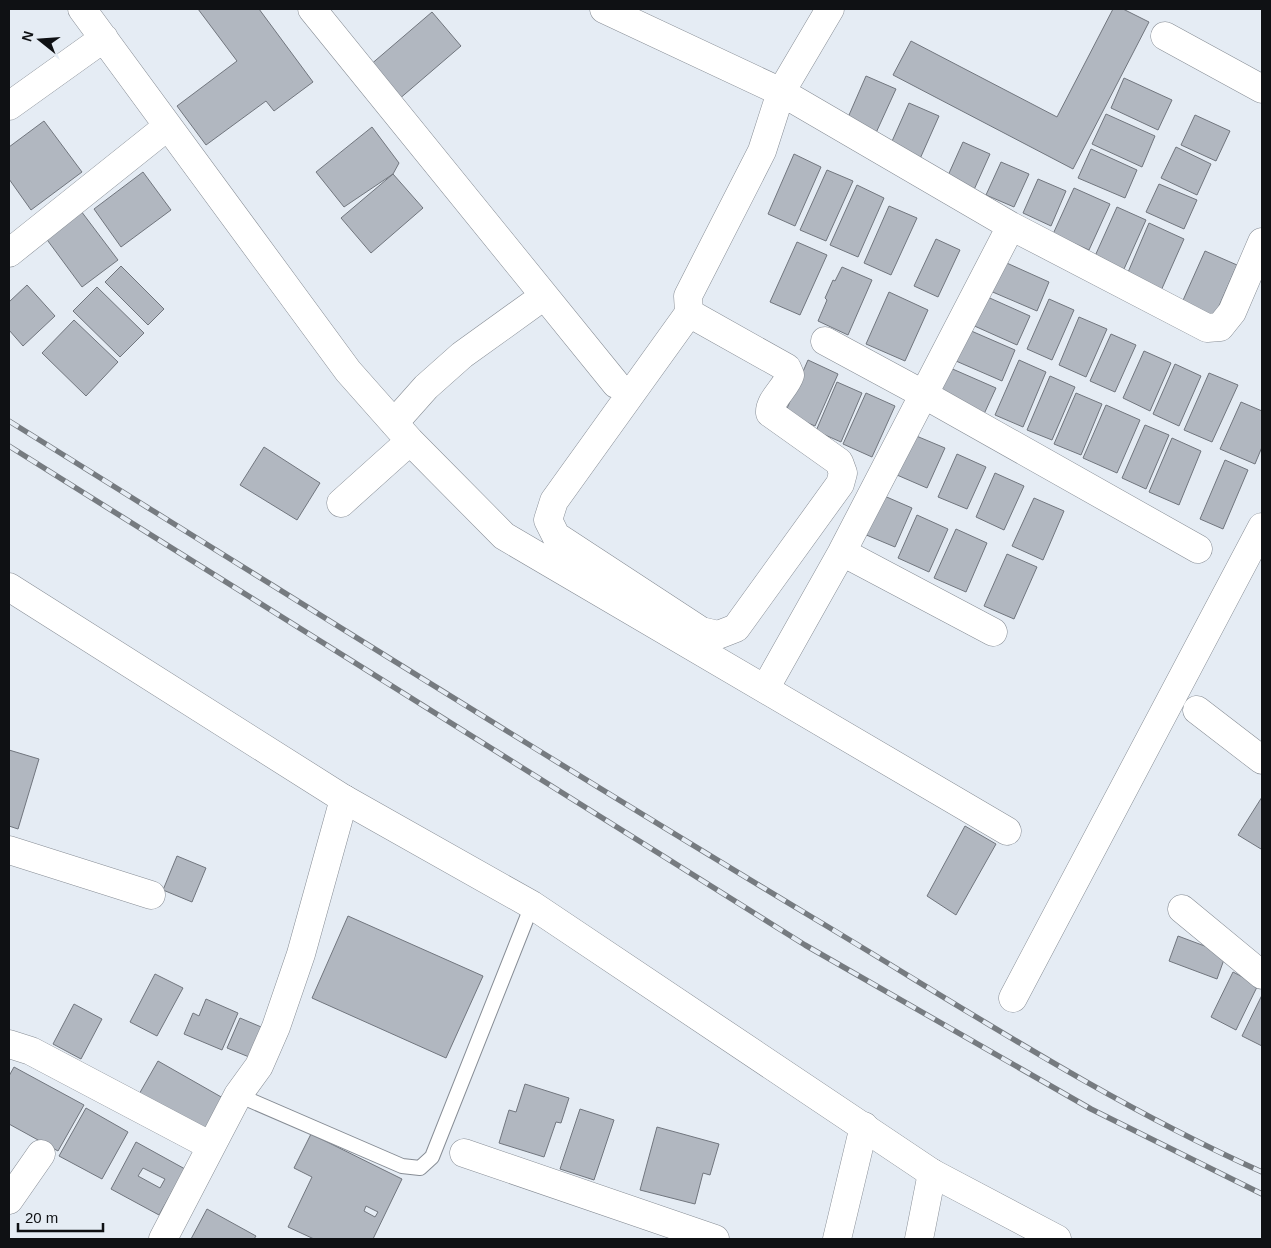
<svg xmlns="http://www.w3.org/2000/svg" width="1271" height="1248" font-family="Arial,sans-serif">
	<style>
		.building { fill: #b1b7c0; stroke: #71767e; fill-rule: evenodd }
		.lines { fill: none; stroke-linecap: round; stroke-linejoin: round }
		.service-casing { stroke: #878d95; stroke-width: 16 }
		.minor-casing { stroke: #878d95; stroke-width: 29 }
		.tertiary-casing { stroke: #878d95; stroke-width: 29 }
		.service { stroke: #fff; stroke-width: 14 }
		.minor { stroke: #fff; stroke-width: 28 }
		.tertiary { stroke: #fff; stroke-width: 28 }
		.rail-casing { stroke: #767b80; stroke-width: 5.5 }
		.rail { stroke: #e5ecf4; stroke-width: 4; stroke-dasharray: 11; stroke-linecap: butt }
	</style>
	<rect width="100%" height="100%" fill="#e5ecf4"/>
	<path class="building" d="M198,9H259L313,82L274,111L266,101L206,145L177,106L237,61Z
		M1113,9H1123L1149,22L1073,169L893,75L911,41L1057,117Z
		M432,12L461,46L398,100L369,66Z
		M866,76L896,89L875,135L846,122Z
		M1124,78L1172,100L1158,130L1111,108Z
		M909,103L939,116L919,161L889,148Z
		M1106,114L1155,136L1142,167L1092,144Z
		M1195,115L1230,131L1216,161L1181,145Z
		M44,121L82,172L31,210L9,179V147Z
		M372,127L399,163L393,174L344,207L316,172Z
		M963,142L990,154L973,192L946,180Z
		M1176,147L1211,164L1197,195L1161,178Z
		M1091,149L1137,170L1125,198L1078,178Z
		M794,154L821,167L795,226L768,214Z
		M1001,162L1029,174L1014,207L986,195Z
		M827,170L853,181L826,241L800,230Z
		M143,172L171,210L121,247L94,209Z
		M393,174L423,208L371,253L341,218Z
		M1038,179L1066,191L1051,226L1023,213Z
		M1159,184L1197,200L1184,229L1146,212Z
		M857,185L884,198L858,257L830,245Z
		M1074,188L1110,204L1089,250L1053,234Z
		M889,206L917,218L891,275L864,263Z
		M1117,207L1146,220L1124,269L1095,256Z
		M81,211L118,260L82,287L45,237Z
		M1149,223L1184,239L1160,293L1126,277Z
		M936,239L960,250L938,297L914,286Z
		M797,242L827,255L800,315L770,302Z
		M1205,251L1237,265L1212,322L1180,307Z
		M1000,260L1049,282L1037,311L988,290Z
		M121,266L164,309L148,325L105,282Z
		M842,267L872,280L848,335L818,321L827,300L825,298L833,280L835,281Z
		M27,285L55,316L23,346L9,330V302Z
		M97,287L144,333L120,357L73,311Z
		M889,292L928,310L905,361L866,344Z
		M983,295L1030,316L1017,345L970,324Z
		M1049,299L1074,310L1052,360L1027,349Z
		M1079,317L1107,329L1086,377L1059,365Z
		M74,320L118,362L86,396L42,353Z
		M969,330L1015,350L1002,381L956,361Z
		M1111,334L1136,345L1115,392L1090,381Z
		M1144,351L1171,363L1150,411L1123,398Z
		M808,360L838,374L815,426L785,413Z
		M1019,360L1046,372L1023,427L995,415Z
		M1175,364L1201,376L1179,426L1153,414Z
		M948,367L996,388L984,414L937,393Z
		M1209,373L1238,385L1212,442L1184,430Z
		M1050,376L1075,387L1052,440L1027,430Z
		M837,382L862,393L841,442L816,431Z
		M866,393L895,406L872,457L843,444Z
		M1076,393L1102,404L1081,455L1054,444Z
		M1241,402L1262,411V447L1255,464L1220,449Z
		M1106,405L1140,420L1117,473L1083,458Z
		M1145,425L1169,435L1146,489L1122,478Z
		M914,435L945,448L927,488L897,475Z
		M1172,438L1201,451L1179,505L1149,492Z
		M264,447L320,483L297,520L240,485Z
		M957,454L986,467L967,509L938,497Z
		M1225,460L1248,470L1223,529L1200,519Z
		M995,473L1024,486L1004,530L976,517Z
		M882,495L912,508L895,547L864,534Z
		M1034,498L1064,511L1043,560L1012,546Z
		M917,515L948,529L929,572L898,558Z
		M956,529L987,543L966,592L934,578Z
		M1007,554L1037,567L1014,619L984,606Z
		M9,750L39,759L18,829L9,826Z
		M1262,797V847L1261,849L1238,835Z
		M965,826L996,844L956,915L927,896Z
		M177,856L206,868L192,902L163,890Z
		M348,916L483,976L446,1058L312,998Z
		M1178,936L1226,954L1217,979L1169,961Z
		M1233,972L1258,985L1236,1030L1211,1017Z
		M155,974L183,988L157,1036L130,1022Z
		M1262,995V1046L1242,1036Z
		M206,999L238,1013L222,1050L184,1034L193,1013L199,1016Z
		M74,1004L102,1019L81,1059L53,1044Z
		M240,1018L266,1029L254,1059L227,1048Z
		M158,1061L223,1098L204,1132L138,1096Z
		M14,1067L84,1105L58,1151L9,1124V1076Z
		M525,1084L569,1098L561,1123L556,1122L544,1157L499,1143L509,1110L516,1112Z
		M86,1108L128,1132L102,1179L59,1156Z
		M580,1109L614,1120L594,1180L560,1169Z
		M657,1127L719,1144L710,1175L703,1173L695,1204L640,1190Z
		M311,1134L402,1179L373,1239H314L288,1227L312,1177L294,1168ZM366,1206L378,1212L375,1217L364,1211Z
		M136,1142L185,1169L159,1215L111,1189ZM143,1168L165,1179L160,1188L138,1176Z
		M207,1209L256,1236L254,1239H191Z"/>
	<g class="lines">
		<defs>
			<path id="service" d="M238,1095L402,1166L420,1168L432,1157L532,905"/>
			<path id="minor" d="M82,9L348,371L410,441L504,536L1007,831
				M312,9L616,384
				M604,9L781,92L1011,226L1207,328L1220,327L1232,312L1262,242
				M1165,36L1262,89
				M9,106L104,38
				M9,253L168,126
				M689,313L787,368L790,375C786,388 769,400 770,413L839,462L843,473L840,484L736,628L718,635L701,631L556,536L548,520L554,501L689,313L688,296L762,151L781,92L830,9
				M825,341L923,394L1198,549
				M394,423L426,387L462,355L544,296
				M341,503L410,441
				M842,552L993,632
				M765,689L842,552L1011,226
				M1197,710L1262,760
				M9,850L151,895
				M1182,909L1262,975
				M1013,998L1262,527
				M9,1044L31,1051L211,1146
				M464,1153L715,1239
				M9,1200L41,1154
				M163,1239L238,1095L259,1066L276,1027L301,954L344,799
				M837,1239L864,1126
				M919,1239L932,1173"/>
			<path id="tertiary" d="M9,587L344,799L532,905L932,1173L1057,1239"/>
		</defs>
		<use href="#service" class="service-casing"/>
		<use href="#minor" class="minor-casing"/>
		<use href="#tertiary" class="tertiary-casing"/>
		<use href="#service" class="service"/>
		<use href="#minor" class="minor"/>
		<use href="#tertiary" class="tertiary"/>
		<defs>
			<path id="rail" d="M9,421C277,588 544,756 815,919C962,1007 1106,1102 1262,1172
				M9,446L805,945L1091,1109L1262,1194"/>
		</defs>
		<use href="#rail" class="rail-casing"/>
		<use href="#rail" class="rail"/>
	</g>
	<rect width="1271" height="1248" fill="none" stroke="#0f1114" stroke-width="20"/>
	<g transform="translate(40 40) rotate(287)" stroke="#e5ecf4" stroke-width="4" paint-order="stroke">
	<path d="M0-4L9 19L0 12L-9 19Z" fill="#0f1114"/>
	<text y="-8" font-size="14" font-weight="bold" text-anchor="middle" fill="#0f1114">N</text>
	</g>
	<path d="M18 1223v8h85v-8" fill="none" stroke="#0f1114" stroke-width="2.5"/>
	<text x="25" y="1223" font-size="15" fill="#0f1114" stroke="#e5ecf4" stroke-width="4" paint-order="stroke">20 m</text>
</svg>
